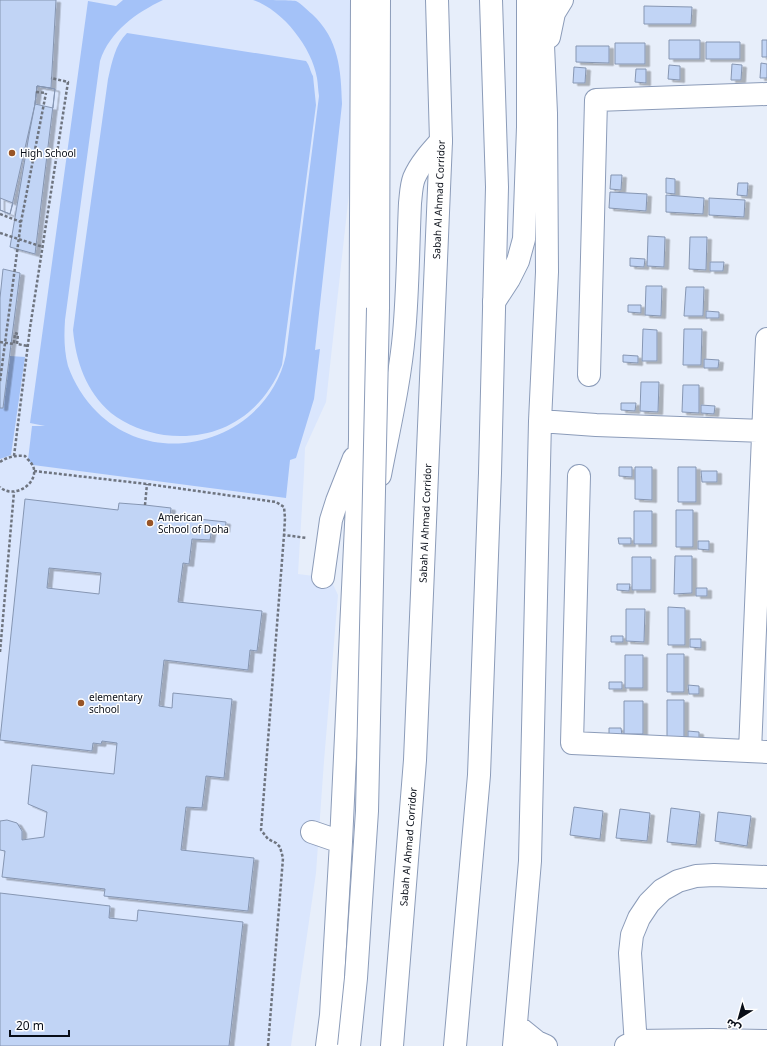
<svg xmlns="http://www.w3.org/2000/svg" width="767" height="1046" font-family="Georgia,'Noto Sans Arabic',serif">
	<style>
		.built { fill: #dae6fd }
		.green { fill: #a4c2f8 }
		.building { fill: #c1d4f5; stroke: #8696b2; fill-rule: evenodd; filter: url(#shadow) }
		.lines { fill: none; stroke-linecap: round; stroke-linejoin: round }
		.minor-casing { stroke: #8c9cb9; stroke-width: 24 }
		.highway-casing { stroke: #8c9cb9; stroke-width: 24 }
		.path { stroke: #6e747f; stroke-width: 2.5; stroke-dasharray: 3 2; stroke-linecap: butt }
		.minor { stroke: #fff; stroke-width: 22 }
		.highway { stroke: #fff; stroke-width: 22 }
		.highway-bridge-casing { stroke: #8c9cb9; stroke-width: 24; stroke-linecap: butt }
		.path-bridge { stroke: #6e747f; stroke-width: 2.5; stroke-dasharray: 3 2; stroke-linecap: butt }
		.highway-bridge { stroke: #fff; stroke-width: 22 }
		.poi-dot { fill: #985426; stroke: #fff; stroke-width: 1.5 }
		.labels { text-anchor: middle; stroke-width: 3; stroke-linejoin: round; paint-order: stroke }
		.poi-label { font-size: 10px; fill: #080d17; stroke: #fff; text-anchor: start }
		.street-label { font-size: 10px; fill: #080d17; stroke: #fff }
	</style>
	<defs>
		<filter id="shadow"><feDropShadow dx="4.5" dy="2.5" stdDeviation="0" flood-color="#0004"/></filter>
	</defs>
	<rect width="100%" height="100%" fill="#e7eefa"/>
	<path class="built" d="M0,0H353L351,175L326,402L305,448L304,473L298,574L330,578L338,595L324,761L316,873L291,1046H0Z"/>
	<path class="green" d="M123,0H163C136,13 110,31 100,61L65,320C64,336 64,350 68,366C74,383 84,399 97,412C159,474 268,439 286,355L319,96C318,90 318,84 317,78C312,48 283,10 253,0C261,0 290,0 296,1C302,4 307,10 312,14C339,39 341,70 342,104L315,350L320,349L314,399L296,458L290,460L286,498L33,465L28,460L32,426H45L30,423L88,1L116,6Z
		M127,33L306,61C310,66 310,71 313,76L316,105L282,365C262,415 218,442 164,435C146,432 126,425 111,413C86,391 76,362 73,330L108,79C112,62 115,45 127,33Z
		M10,356L25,357L11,455L0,459V408H3Z"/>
	<path class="building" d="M0,0H56L51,88L37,86L35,104L10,214L0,210Z
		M644,6L692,7L691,24H644Z
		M669,40H700V59H669Z
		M762,40H767V57H762Z
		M706,42H740V59H706Z
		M615,43H645V64H615Z
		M576,46H609V63L576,62Z
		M761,63L767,64V78H760Z
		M732,64L742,65L741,80H731Z
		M669,65L680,66V80L668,79Z
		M574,67L586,68L585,83H573Z
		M636,69H646V83L635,82Z
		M37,86L55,89L35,254L10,247L29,135L35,104Z
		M37,86L55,89L53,108L35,104Z
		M611,175H622L621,190L610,189Z
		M666,178L675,179V194L666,193Z
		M738,183H748L747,196L737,195Z
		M610,192L647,194L646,211L609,208Z
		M666,195L704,198L703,214L666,212Z
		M0,198L13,203L10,214L0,210Z
		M709,198L745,200L744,217L709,215Z
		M648,236L665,237L664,267L647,266Z
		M690,237H707L706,270L689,269Z
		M630,258L645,259L644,267L630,266Z
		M710,262H724L723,271H710Z
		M3,269L20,273L3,408H0V298Z
		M646,286H662L661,316L645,315Z
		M686,287H704L703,316H684Z
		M628,305H641V313L628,312Z
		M706,311L719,312V318H706Z
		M643,329L657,330V361H642Z
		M684,329H702L701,365H683Z
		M623,355L638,356V363L623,362Z
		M704,359L719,360L718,368H704Z
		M641,382H659L658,412L640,411Z
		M683,385H699V413L682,412Z
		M621,403H636L635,411L621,410Z
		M701,405L715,406L714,414L701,413Z
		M619,467H632V477L619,476Z
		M635,467H652V500L635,499Z
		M678,467H696V502H678Z
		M701,471H717V482H702Z
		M25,499L118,510L119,503L145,505L171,508L170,516L226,522L225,530L212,528L210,540L192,539L189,564L183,563L178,602L262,611L257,651L250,650L248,670L164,660L159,706L172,708L173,693L232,699L224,778L206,776L202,808L186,807L181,850L254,858L248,911L104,896L105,889L2,877L5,851L0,850V821L7,820L17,823L22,831V840L44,837L47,812L28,804L32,765L114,774L117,743L102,741L101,744L93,743L92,751L0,740ZM49,568L101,573L99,594L47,588Z
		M676,510H693V547H676Z
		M634,511H652V544H634Z
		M618,538H631V544H619Z
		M698,541H709V550L698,549Z
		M675,556H692V593L674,594Z
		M632,557H651V590H632Z
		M617,584H630L629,591L617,590Z
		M696,588H707V596H696Z
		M668,607L685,608V645H668Z
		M626,609H645L644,642L626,641Z
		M611,636H623V642H611Z
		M690,639H701V648L690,647Z
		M667,654H684V692H667Z
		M625,655H643V688H625Z
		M609,682H622V689H609Z
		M688,685L699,686V694H689Z
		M667,700H684V738H667Z
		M624,701H643V734H624Z
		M609,728H621L622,735H609Z
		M688,731L699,732V740H688Z
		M574,807L603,811L600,839L570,835Z
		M671,808L700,812L696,845L667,842Z
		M620,809L650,813L647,841L616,838Z
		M718,812L751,816L747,846L715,841Z
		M0,893L110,906L109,918L137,921L138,910L243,922L229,1046H0Z"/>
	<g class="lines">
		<defs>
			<path id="minor" d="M549,37L554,13L562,0
				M589,375L596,100L767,94
				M540,421L596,425L767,431
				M579,476L572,743L767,752
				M323,577L331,520L337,501L354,458
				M750,751L767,339
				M312,832L341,842
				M516,1025L537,1042L546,1046
				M327,1046L331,1015L341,842L360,440L362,0
				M514,1046L530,861L540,421L547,272L546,113L541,0
				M626,1046L636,1041L712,1040L767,1041
				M636,1046L630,953L632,935L639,918L649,903L662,890L678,881L696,876L714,875L767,877"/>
			<g id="highway">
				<path d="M494,302L509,279L518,261L524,239L528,127V0"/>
				<path d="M378,308L379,0"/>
				<path d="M380,475C389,428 400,381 404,334C408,290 408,247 410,203C411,195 411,186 414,178C420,164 431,152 441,141"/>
				<path d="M355,566L365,546L369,526"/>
				<path id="s1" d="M392,1046L415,760L441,141L437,0"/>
				<path d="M455,1046L479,775L490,473L497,187L491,0"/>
			</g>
		</defs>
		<use href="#minor" class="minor-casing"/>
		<use href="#highway" class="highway-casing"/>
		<path class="path" d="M36,92L46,93
			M0,214L21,222
			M0,233L43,247
			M15,333L18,334L17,344L28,346
			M0,342L14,344L15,333
			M14,456L30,328L68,82L51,78
			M0,462C7,457 16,455 25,456C27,459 31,462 33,466C40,483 14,500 0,487
			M34,471L147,484L276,502L284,507L285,518L284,535L307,538
			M145,505L147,484
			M0,652L14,492
			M268,1046L283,858L280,847L276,843L268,839L261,830L284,535"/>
		<use href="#minor" class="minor"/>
		<use href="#highway" class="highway"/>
		<defs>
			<path id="highway-bridge" d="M349,1046L356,978L367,811L378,308"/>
		</defs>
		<use href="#highway-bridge" class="highway-bridge-casing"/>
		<path class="path-bridge" d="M0,381L21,222L46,93"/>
		<use href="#highway-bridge" class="highway-bridge"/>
	</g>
	<g class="poi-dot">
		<circle cx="12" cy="153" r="4"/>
		<circle cx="150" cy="523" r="4"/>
		<circle cx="81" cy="703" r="4"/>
	</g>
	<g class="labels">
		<g class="poi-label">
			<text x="20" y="157">High School</text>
			<text x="158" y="521">American<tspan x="158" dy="12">School of Doha</tspan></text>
			<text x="89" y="701">elementary<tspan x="89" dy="12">school</tspan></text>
		</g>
		<g class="street-label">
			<text dy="4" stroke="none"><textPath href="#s1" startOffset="848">Sabah Al Ahmad Corridor</textPath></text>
			<text dy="4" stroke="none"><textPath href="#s1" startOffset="524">Sabah Al Ahmad Corridor</textPath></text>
			<text dy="4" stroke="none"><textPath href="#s1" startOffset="200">Sabah Al Ahmad Corridor</textPath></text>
		</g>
	</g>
	<g transform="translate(739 1018) rotate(217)" stroke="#ffffff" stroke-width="3" paint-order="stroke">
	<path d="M0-3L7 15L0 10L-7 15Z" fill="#080d17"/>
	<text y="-6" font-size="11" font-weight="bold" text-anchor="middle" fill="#080d17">ش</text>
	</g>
	<path d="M10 1030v6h59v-6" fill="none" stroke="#080d17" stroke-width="2"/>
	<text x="16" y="1030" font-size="12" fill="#080d17" stroke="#ffffff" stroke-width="3" paint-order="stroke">20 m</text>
</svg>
